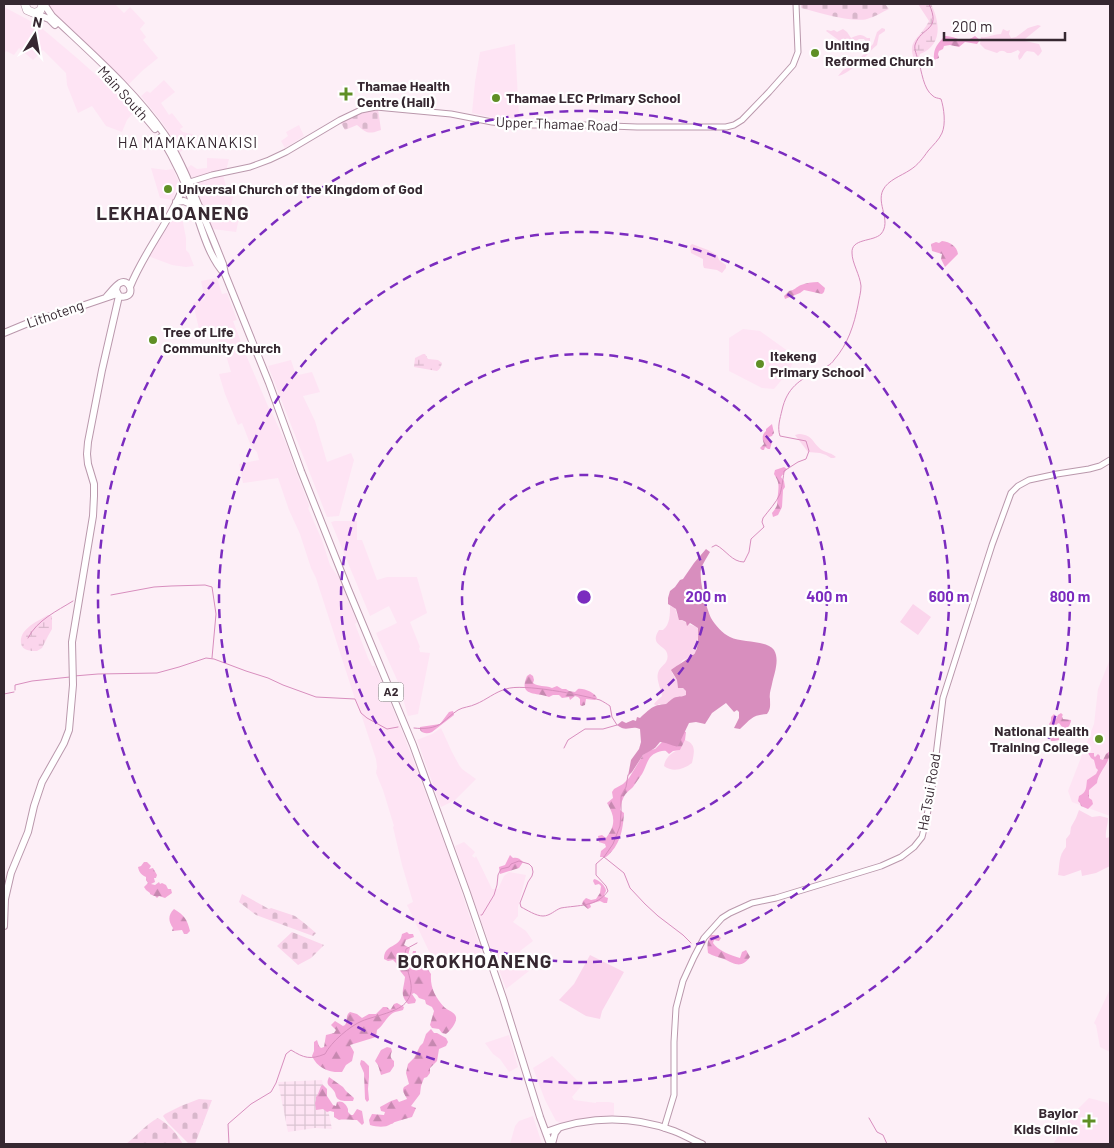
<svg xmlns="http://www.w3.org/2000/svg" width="1114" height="1148" font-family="Barlow,sans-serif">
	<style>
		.built { fill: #fee4f4 }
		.industrial { fill: url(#industrial-grid) }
		.grass { fill: #fbd5ec }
		.forest { fill: url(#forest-firs) }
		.wetland { fill: url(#wetland-marsh) }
		.cemetery { fill: url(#cemetery-stones) }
		.water { fill: #d88ebe }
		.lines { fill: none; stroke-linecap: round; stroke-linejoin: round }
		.stream { stroke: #d88ebe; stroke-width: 1 }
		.minor-casing { stroke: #ba98ac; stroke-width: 7 }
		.major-casing { stroke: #ba98ac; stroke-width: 8 }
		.highway-casing { stroke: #ba98ac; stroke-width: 9 }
		.minor { stroke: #fff; stroke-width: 5 }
		.major { stroke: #fff; stroke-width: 6 }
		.highway { stroke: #fff; stroke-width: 8 }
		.ring { fill: none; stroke: #7b2cbf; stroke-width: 2.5; stroke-dasharray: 9 6 }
		.poi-dot { fill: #5f8f25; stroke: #fff; stroke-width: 2 }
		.labels { text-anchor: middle; stroke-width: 4.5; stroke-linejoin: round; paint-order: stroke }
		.shield { fill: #fff; stroke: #72686f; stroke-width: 1 }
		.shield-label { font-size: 12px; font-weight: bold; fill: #362831 }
		.poi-label { font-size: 14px; font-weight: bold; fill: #362831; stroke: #fff; text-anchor: start }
		.street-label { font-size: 14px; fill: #362831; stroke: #fff }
		.neighbourhood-label { font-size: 15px; letter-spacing: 1px; fill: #362831; stroke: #fff }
		.district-label { font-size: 19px; font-weight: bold; letter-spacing: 1px; fill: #362831; stroke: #fff }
		.centre { fill: #7b2cbf; stroke: #fff; stroke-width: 2.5 }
		.ring-label { font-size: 15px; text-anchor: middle; font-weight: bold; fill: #7b2cbf; stroke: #fff; stroke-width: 4.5; stroke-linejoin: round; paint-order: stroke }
	</style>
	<defs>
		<pattern id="industrial-grid" width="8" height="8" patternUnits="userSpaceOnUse" patternTransform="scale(1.25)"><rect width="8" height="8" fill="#fee4f4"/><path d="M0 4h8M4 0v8" fill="none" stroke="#dac4d2"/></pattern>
		<pattern id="forest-firs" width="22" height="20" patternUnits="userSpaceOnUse" patternTransform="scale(1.25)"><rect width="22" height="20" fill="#f3a7d8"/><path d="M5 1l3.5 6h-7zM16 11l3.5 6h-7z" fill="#c688b0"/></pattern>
		<pattern id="wetland-marsh" width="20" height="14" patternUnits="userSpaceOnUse" patternTransform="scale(1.25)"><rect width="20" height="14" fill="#fbd5ec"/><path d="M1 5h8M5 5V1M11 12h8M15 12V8" fill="none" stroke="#d8b7cb"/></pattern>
		<pattern id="cemetery-stones" width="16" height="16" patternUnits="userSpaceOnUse" patternTransform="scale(1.25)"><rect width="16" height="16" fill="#fbd5ec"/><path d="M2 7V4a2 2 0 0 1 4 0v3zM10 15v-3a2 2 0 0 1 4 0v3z" fill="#d8b7cb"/></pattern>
	</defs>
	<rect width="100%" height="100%" fill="#fdeff7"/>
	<path class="built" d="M49,4H115L124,13L130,7L145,23L140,29L146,37L143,40L158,58L142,71L128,85L67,27L51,10Z
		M4,7L38,25L77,58L114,91L133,113L127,120L122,132L106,126L92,106L78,113L67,85L66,73L43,50L33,60L19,48L14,55L6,51L5,53H4Z
		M515,44L519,117L518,121L514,122L472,113L475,82L480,52Z
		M164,80L175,92L161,103L169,115L172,113L183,127L180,129L183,132L196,135L193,142L179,153L169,139L172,137L161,121L141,96L147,91L150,93Z
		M299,125L304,136L285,148L281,141L288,136L286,132Z
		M207,158L229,159L227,167V170L223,175L227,190L235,192L231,204L241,209L236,232L213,229L195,185L197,184L193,177L190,176L186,169L191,165L197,169L207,168Z
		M151,168L166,170L173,169L178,180L173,200L160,198Z
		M175,211L181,212L186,238V250L189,253L194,266L186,267L172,265L148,256Z
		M217,278L222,294L227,293L237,320L233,321L246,355L271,413H272L288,448L293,464L309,505V507L308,508L322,540L330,565L339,578L357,622L355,624L368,658L372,666H375L404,736L451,861L483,956L457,961L447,956L435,964L407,905L413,902L402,865L393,827L394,826L383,790L376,773L377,767L376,759L362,717L354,696L316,578L311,568L300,534L289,510L278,478L243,483L239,464L259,460L257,452L251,446L242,423L238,425L225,394L219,374L231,372L225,352H222L215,326L199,329L193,303L205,299L201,281Z
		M743,329L760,331L792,354L795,358L789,371L774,389L762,388L729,371V338Z
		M291,360L295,372H297L298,375L312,372L320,392L303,396L315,421L327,462L351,453L354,460L339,516L327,517L268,366Z
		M335,521H357V540H362L377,580L387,577H417L427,613L410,622L420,647L419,648L420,652L430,653L418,714L408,716L398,682L376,633L397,623L389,606L370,616L331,522Z
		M1110,659V816L1072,802L1068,791L1094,724L1098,689Z
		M441,728L452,752L459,765L462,769L476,779L455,800L441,807L417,740L432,734Z
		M464,842L475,852L472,856L475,858L476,856L492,889H498L504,876L509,872L526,875L518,907V916L513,922L526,931L533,941L520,951L534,967L506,989L467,883L455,846Z
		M1110,989V1052L1100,1047L1096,1025L1094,1023Z
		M509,1035L518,1067L509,1072L500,1059L493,1054L485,1043Z
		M552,1056L582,1085L572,1097L574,1100L596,1103V1102H609L614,1103V1116L591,1118L561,1123L556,1121L545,1100L533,1068Z
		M1089,1098L1108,1103L1110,1113V1144H1053L1073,1114Z
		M533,1116L542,1144H510L515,1126L519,1121Z"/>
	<path class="industrial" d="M322,1080L332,1129L315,1128L288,1132L278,1082Z"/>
	<path class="grass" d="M1038,25L1041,26L1025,39V41L1039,44L1042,51L1040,54L1038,56L1034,52L1027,51C1023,53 1023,58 1019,60L1018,56L1020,52L1018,50L1011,53H1007C1003,50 1001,50 997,53L985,49L980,44L981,37C988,38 994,34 1001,34L1003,29L1007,31L1010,30L1009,34L1011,38L1016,37L1028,28Z
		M882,28L885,29V31L879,35L877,45C872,49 869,53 865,57C858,64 847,74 838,76L843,70L853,65L859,58L862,56L873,44L877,32Z
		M843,29L847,32L851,38C858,35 861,33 867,38H870V41L866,42L864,39H859C854,42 850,46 844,44L826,31L827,30L831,31L834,30L837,32Z
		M692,244L708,250L717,255L719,260L726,265V268L722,273L717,270L704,268L703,265V259L691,253L690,246Z
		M799,434C814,435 812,443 822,450C827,453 832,453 836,457L834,458H831L826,455L820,453L808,452L795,435Z
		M913,604L931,617L918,635L900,622Z
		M670,606C679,609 674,610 678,616C681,621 692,626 698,627V638L696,652L689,658L683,660L672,673L677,680L678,688H683L686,691V695L667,704H659L656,706L654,704C656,701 659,699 662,696C661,689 656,680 658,673C660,665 670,664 667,653C665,645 649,645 659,630H663C670,625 670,614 670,606Z
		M685,740C697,744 694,753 692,763C684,769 673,773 664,766C665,758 672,751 680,750Z
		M1079,810L1092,817L1100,816L1108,818C1108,825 1105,831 1106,838L1110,837V866L1096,873L1082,876L1081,870L1064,876L1058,875C1060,865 1058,856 1066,847V839L1070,834L1071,827L1076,818Z
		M590,955L624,972L602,1011L600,1019L586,1016L559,1000L574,984Z"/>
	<path class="forest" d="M945,36C958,36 961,45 975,36L980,40L977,44L965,42L959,47L950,45L944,46L943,49L939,51L938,54L939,58L934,60C933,49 937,44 945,36Z
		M942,241C950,242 957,246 958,254L945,267L941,259L942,254L932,251L931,244L936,242L939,243Z
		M818,282L825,288L824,292L822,294L804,290L800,293L785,299L784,296L789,291C795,290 796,287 801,285C806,283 812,282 818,282Z
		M772,424L774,433L772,436L769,437V439L772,442L770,449H768L765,447L764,450H762L760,448L764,444C762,439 762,434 766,431V429Z
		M784,467L787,469L781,477L784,481L785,487L783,490L782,507L778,515L773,517L772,513C780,503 776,505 778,494C779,484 779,482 774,474L775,470Z
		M530,674L533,676L534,680L533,683C538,687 545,685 552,688L557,686L562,689H566L569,691L575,692L578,689C584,688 595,693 597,698L595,700L586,699L585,705L582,706L580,705V699L578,697L575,696L570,700L569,697L562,698L559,695H553L549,697C536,692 518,697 527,676Z
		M453,711L454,715L432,732C428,734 423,734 420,730V727L440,724L449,712Z
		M1061,713L1063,715L1062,716L1063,719L1071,720C1071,723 1068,729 1065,731L1059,723L1057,724C1056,729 1059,734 1059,740L1054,741H1051L1050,738L1051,730L1049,727V724L1051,721V717L1054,714L1056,717L1054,718L1056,719L1058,715Z
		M683,731L686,732L685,740L680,750L673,751L669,754L666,751C660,750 652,754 649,759C646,764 645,769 642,774C639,778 636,783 633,787C630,790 624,794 623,799C621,802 621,806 620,810L624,813C623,830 620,846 606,857H600L601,851L606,847L605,844L599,842L598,836L602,835L606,838C616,825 615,816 607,803L613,798L612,792L614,789L623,784L629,778L643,755L650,750L655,749L662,742Z
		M1110,751C1110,764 1098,772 1097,783L1089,790V798L1092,800L1093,804L1088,809L1081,806L1080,803L1078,801L1079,796C1087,792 1086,788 1087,780L1096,774L1098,770L1096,768L1094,760L1091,758L1088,753H1094V756L1095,757L1098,754L1100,756V759L1103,760L1106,754Z
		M510,855L513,858C516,857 520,858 523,862L519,868L500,874L499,867L505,865Z
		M144,862H147L151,866L149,869L153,868L157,875L156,878H154L155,882L151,884L155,885L159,882L160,884L162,883L166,885L168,889H171L172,893L165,898L159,896L157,898L155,896H154L150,894V893L146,890L144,887L148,883L146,880V877C142,875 139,873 138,867L141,866Z
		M594,879C599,880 606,886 606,891L604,895L605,897L608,898L607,903H604L600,901L590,904L591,907L588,909L582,904L583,901L586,898L591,900L596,899L600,893L601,886L599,884L595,885L593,881Z
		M174,909C184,915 187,919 190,931L187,934H184L182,930L172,931L173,928C168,921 168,915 174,909Z
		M407,932L409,934H413L414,937L406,940L404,945L410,948L408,955H412L413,951H416V960L419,964L423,961L426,963L427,968L431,974C430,987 435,997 444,1007C447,1010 455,1012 456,1017C457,1023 450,1031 446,1034L442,1033L439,1029L432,1028L430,1025L434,1011L432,1007L426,1004L425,1000L419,998L417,995L414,993L412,994L416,1000L415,1003L408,1004C399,994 404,989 405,977L397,967L396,963L393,960L388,961L384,959C384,943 400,949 402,934Z
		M711,935H718L721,938L719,941L714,940L713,943C717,950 732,956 740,958L742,952L746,950L750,957C741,969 735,964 724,959C719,957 713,956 708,953C707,946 707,941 711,935Z
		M397,1003L404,1007L403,1010C401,1011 398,1011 395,1012C387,1015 384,1025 377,1030L376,1037L350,1045L354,1052L352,1061L346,1065L342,1072C330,1073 317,1068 312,1056L314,1051V1042L317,1040L319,1046L321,1048L324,1047L326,1035L334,1033L336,1030L331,1025L335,1021L343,1026L345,1025C348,1021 345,1015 350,1012L357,1014L362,1018L369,1014H376L383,1007H387L390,1010L391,1009L394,1004Z
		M431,1029L434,1033H437L446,1038L448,1042L446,1046L439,1049L437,1061L430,1068V1073L427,1077L424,1078L421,1086L420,1094L411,1106L416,1108L412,1117C406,1119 400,1120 395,1122C394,1122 393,1124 391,1124C385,1128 377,1127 370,1125L369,1120L372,1114L384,1115L385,1112L381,1111L380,1107L391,1101L397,1099L399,1102L407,1099C406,1096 401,1091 404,1087C406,1086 407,1085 409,1084L406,1073L408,1064L414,1058L420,1046L423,1043L426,1034Z
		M387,1047L391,1048L392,1051C390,1056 390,1058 394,1061V1066L390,1072L381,1075L378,1065L375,1061L381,1050Z
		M361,1060L364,1061L369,1066V1077L368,1089L369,1100L367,1102L365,1099L364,1073L360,1064Z
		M329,1077L343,1087L346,1091L354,1098L353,1101C349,1101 340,1102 337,1098C335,1096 336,1093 334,1091C330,1085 325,1086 329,1077Z
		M323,1085L327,1089V1096L333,1105L336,1106L337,1102C342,1100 346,1104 348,1109V1112L351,1115H353L357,1109L362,1111L364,1123L362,1125L357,1120C352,1120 343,1119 339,1120L334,1117V1112L330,1111L327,1112L323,1109L316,1110L315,1103L316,1100V1097L318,1094L321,1086Z"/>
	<path class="wetland" d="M918,4H931C940,22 943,45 920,54L919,57L921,66H917C904,40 919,41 929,21Z
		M423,354H425L428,359L438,360L442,363C441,367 440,369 437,371L414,367L415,358Z
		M48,615L52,616V629L48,636L42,648L37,651C31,651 22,651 21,643C19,629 38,621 48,615Z"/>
	<path class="cemetery" d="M801,4H885L889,9C882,12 875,17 867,19C852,23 817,12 801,8Z
		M378,109L381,130C369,134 367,134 357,125L345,130L341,123C352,115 364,111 378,109Z
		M242,894L269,909L271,908L295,916L303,922L316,933L313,936L256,915L239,902Z
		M292,932L324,945L311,958L298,965L277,946Z
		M199,1099L212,1100L195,1144H189L168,1123L163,1116L165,1114L181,1106Z
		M158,1118C170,1125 176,1133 183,1144H126C137,1136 146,1124 158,1118Z"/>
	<path class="water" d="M706,549L710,552C707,557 703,563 701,569C699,581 706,607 711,618C715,625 723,634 730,637C742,643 767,640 774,650C780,660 774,674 772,684C771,689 769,694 770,699C770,706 771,708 767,714C752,715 751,719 740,729L734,728L739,718V712L737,710L734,712L726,703L712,713L705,724L696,722L689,723L678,746C673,747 666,742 660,742L655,748L643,755L632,772L628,776L631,760L639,749L641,742L640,729C630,725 627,733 617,725L622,721L626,723L633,720L636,721L637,717L640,718C650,709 652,705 666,704C669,702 673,697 677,697C681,696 682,697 686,695V691L683,688H678L677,680L671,670C676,666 693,656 695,653C699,646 698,635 698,628L690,623L687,626L686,622L682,620H679L676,609L668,604V598L670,591L675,587L680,580L683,579L694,563Z"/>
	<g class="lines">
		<path class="stream" d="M712,547L716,545C726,550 732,562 744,562L749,552L751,539L764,527L762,522L763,518C769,510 776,503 780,494C781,492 784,474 784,471L798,462L806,459L809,451L806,441L780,436C777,427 780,419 782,410C787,388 799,380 819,370C824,368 831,365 834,360C848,344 854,325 858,305C859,298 861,293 861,286C860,275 852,263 852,253C851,238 873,242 881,234C892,221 876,204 883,190C888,180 901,176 910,170C918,165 923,158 928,151C933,145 939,140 942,133C946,124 944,108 941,99C938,98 935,98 933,96C923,89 922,71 918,60C917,55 914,50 915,45C921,26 942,32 929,4
			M111,595L154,587L171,586L205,585L212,587L216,614L212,658
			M28,638C37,620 57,611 73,601
			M74,676L98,674L157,673L179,667L206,658L214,659L246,671L268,678L283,685L316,697L355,699L361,713L367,718L387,729L398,727
			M15,690V685L32,681L70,677
			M4,694L14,692
			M414,728C423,729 435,729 443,722C448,718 452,714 458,710C463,707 470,707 476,704C486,700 495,692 506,689C522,683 582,695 600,700C604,702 607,704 610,706L612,717L617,725
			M564,748L568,740L585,729H603L617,725
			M604,857L624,873L630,888L645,904L658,916L683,935L691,943
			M481,915H482L494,895L497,885L498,875L501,869L509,867L511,864L519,861L529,864L532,867L533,872L532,876L528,882L520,903L521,907C527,910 536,916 543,916C550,916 555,910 561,908C578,905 597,907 608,891L606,886L596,875V864L604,857L613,844L620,826L621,813V797L626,787L628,775
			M869,1118L877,1132L883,1135L887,1144
			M229,1144L228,1124L251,1104L271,1092L276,1083L286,1054L291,1050C304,1058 310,1060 325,1054C331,1042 350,1026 362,1021C374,1016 400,1012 407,1001C419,985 401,966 406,949L417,943"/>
		<defs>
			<path id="minor" d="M190,182L212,175L250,167L269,160L286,152L340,120L361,110L376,107L451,114L492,122L520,125H585L637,127H726L734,125L742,120L769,92L793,65L798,52L796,4
				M664,1128L674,1095V1042L676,1008L683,981L694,957L704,938L722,918L730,913L752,903L776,898L881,866L901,857L914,847L922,837L926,821L932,788L943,698L992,545L1011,493L1018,486L1029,480L1057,474L1089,469L1100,466L1110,460"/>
			<path id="major" d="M44,4L52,16C92,54 134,90 165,135C179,157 189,181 198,204C207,224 215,244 223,264L225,274L269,383L301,471L348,589L413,745L467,893L503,998L540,1117L550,1144
				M34,13L49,19L55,25
				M109,77L124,92L155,129
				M161,137C174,159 186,183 194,207C202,229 208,255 224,273
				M176,202L184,201L194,206
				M130,287C141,259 160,234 174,207C179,199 180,190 188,183
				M107,296C111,292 115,286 120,283C131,277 137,301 119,296L116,290L117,286
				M4,333L33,321L64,312L117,294
				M4,926L5,899L11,873L28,832L34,806L42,782L64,743L69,730L73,685L72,642L93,516L94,496V484L88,464L87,454L88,442L102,370L119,296
				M546,1132C589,1116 631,1115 674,1131C684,1135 693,1140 702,1144
				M552,1144L555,1133L559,1128"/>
			<path id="highway" d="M25,4L27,10L34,13L40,11L43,4"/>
		</defs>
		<use href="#minor" class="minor-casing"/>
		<use href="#major" class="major-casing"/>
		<use href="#highway" class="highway-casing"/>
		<use href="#minor" class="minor"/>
		<use href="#major" class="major"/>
		<use href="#highway" class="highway"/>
	</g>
	<g class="ring">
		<circle cx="584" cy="597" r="122"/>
		<circle cx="584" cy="597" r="243"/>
		<circle cx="584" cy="597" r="365"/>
		<circle cx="584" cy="597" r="486"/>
	</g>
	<g class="poi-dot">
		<circle cx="815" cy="53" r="5"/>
		<path d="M343.5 86.5h5v5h5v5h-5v5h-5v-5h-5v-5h5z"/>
		<circle cx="496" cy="98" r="5"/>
		<circle cx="168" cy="189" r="5"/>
		<circle cx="153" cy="340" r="5"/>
		<circle cx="760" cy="364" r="5"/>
		<circle cx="1099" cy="739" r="5"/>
		<path d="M1086.5 1113.5h5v5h5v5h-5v5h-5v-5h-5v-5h5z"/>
	</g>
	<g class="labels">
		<rect class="shield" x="378.5" y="682.5" width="25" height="19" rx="4"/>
		<g class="shield-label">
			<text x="391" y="696">A2</text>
		</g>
		<g class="poi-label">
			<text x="825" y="50">Uniting<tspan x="825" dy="16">Reformed Church</tspan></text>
			<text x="357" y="91">Thamae Health<tspan x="357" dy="16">Centre (Hall)</tspan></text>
			<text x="506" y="103">Thamae LEC Primary School</text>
			<text x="178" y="194">Universal Church of the Kingdom of God</text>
			<text x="163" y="337">Tree of Life<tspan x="163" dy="16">Community Church</tspan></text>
			<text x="770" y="361">Itekeng<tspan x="770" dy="16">Primary School</tspan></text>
			<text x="1089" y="736" text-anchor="end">National Health<tspan x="1089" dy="16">Training College</tspan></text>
			<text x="1078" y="1118" text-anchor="end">Baylor<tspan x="1078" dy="16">Kids Clinic</tspan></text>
		</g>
		<g class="street-label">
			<text transform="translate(123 93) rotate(48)" y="5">Main South</text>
			<text transform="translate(557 124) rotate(2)" y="5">Upper Thamae Road</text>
			<text transform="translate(55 314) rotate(-19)" y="5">Lithoteng</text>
			<text transform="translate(929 792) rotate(-80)" y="5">Ha Tsui Road</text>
		</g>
		<g class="neighbourhood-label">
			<text x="188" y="148">HA MAMAKANAKISI</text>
		</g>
		<g class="district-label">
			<text x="173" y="220">LEKHALOANENG</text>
			<text x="475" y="968">BOROKHOANENG</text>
		</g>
	</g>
	<circle cx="584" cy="597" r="8" class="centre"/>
	<g class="ring-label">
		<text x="706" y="602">200 m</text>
		<text x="827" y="602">400 m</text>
		<text x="949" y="602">600 m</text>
		<text x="1070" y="602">800 m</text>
	</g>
	<rect width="1114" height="1148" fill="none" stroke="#362831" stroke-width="10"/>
	<g transform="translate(35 35) rotate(11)" stroke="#ffffff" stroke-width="4" paint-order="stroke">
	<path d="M0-4L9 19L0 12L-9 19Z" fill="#362831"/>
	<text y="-8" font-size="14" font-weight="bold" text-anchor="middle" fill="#362831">N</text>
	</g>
	<path d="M944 32v8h121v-8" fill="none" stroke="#362831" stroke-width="2.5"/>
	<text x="952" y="32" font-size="15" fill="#362831" stroke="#ffffff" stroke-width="4" paint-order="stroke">200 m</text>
</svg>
